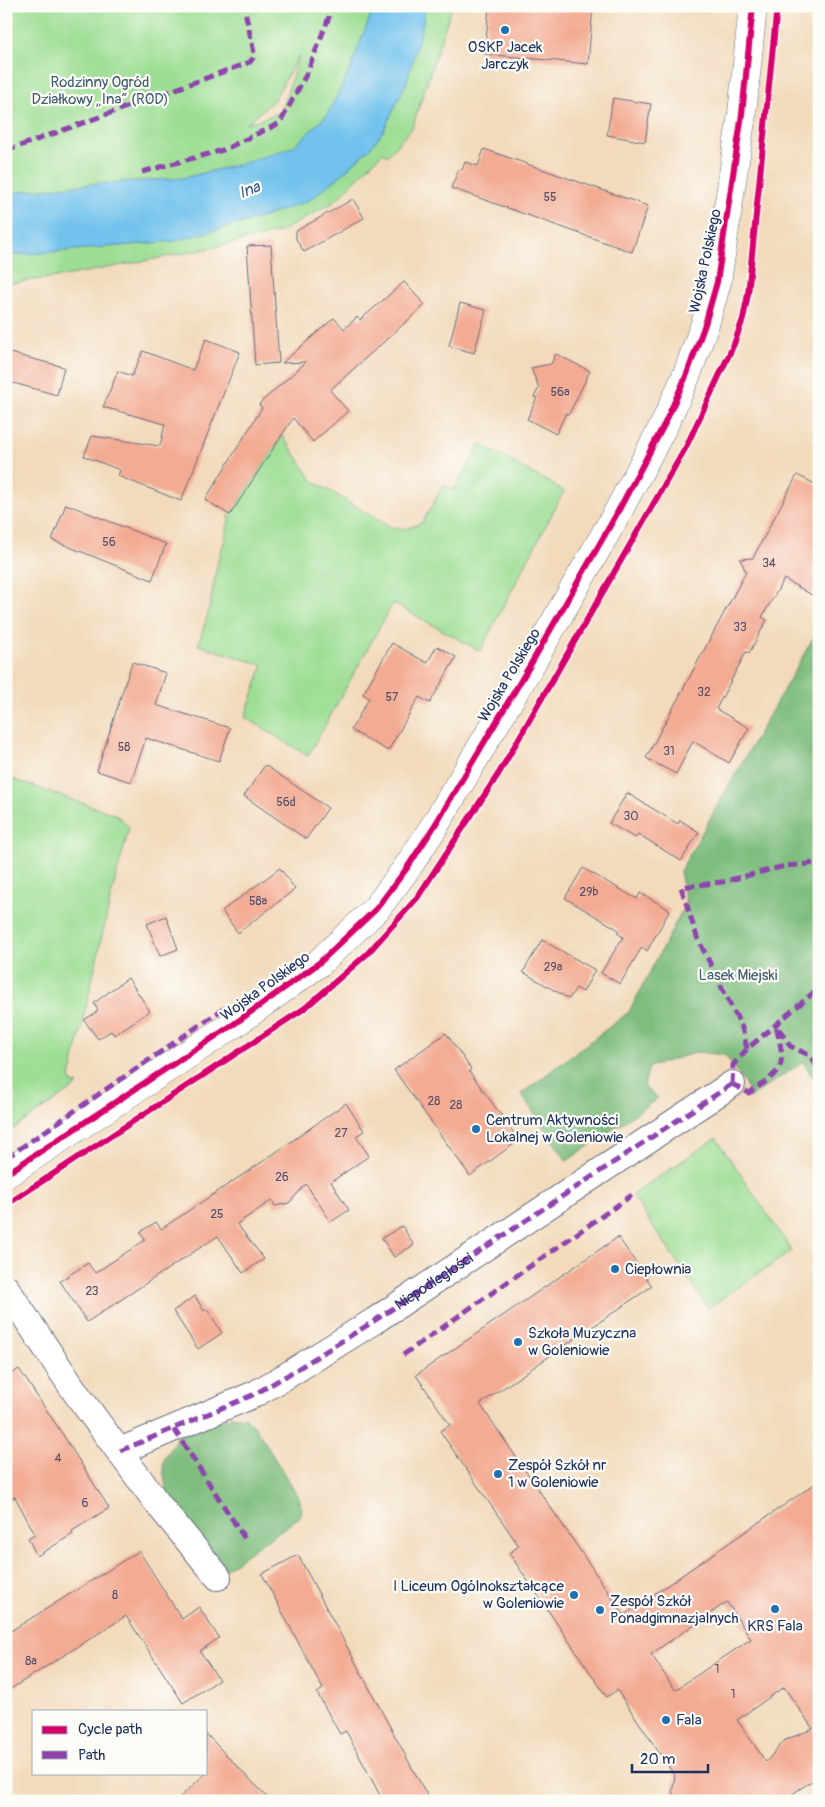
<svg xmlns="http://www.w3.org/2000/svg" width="825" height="1807" font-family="Pangolin,sans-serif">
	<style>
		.green { fill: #9ede94; stroke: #5c8679; fill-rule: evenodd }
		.forest { fill: #7ebd7e; stroke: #4c766e }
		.water { fill: #72c2ed; stroke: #4678a6 }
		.building { fill: #f3ab93; fill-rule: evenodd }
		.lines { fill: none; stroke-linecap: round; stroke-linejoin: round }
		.minor-casing { stroke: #666b7f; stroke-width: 28 }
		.tertiary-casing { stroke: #666b7f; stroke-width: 29 }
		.minor { stroke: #fff; stroke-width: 26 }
		.tertiary { stroke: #fff; stroke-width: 28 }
		.quiet { stroke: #8e44ad; stroke-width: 5; stroke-dasharray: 10 5; stroke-linecap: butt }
		.cycleway-casing { stroke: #fdfcf7; stroke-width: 9 }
		.cycleway { stroke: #d6006c; stroke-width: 6 }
		.poi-dot { fill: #1f6fb2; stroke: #fdfcf7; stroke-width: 2 }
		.labels { text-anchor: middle; stroke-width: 4.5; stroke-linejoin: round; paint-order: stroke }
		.number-label { font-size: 12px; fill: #514e6b }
		.poi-label { font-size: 15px; fill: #1b2f5e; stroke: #fdfcf7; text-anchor: start }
		.park-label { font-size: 15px; fill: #3c5b6c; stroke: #fdfcf7 }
		.street-label { font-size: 15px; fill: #1b2f5e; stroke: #fdfcf7 }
		.water-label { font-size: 16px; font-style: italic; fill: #355b89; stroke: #fdfcf7 }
	</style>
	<rect width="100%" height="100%" fill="#fdfcf7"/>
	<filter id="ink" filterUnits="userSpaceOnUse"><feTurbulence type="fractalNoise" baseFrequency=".02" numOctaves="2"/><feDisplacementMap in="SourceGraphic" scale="10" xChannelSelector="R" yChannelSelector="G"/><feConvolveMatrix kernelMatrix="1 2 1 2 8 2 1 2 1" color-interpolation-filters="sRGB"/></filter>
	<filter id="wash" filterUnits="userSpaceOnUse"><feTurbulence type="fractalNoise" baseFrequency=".0096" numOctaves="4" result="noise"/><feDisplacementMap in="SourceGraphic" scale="20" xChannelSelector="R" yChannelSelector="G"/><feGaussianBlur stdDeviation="1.12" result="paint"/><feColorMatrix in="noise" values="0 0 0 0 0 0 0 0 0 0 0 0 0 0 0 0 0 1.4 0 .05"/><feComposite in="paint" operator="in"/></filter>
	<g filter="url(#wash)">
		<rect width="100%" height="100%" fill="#f2dabb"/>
		<path class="green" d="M6,6H452L412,128L387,156L383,152L334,202L280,232L207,249L64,276L6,284ZM299,55L281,112L246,124L274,100Z
			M282,435L313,481L390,527L405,529L422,523L443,486L455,489L480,444L564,491L480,651L393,603L308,756L245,717L263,665L198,645L208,614L218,561L225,539L230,515Z
			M6,777L117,815L129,828L111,896L70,1078L72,1083L78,1085L6,1134Z
			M716,1138L792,1251L708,1308L632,1195Z"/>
		<path class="forest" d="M819,628V1086L803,1062L749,1098L747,1096L751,1093L725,1055L697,1052L649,1067L644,1086L658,1098L567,1161L521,1094L629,1012L686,903L680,871Z
			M231,1416L246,1418L256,1428L300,1500L301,1516L223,1571L167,1493L163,1468L165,1457L178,1436Z"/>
		<path class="water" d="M369,6H425L423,22L407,81L384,130L371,147L339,177L308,201L260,218L175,241L6,256V193L91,184L183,178L244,163L293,147L327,115L349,72L370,17Z"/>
		<g id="blocks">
			<path class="building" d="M489,6H593L588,64L485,54Z
				M613,98L651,104L645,142L607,135Z
				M484,149L648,206L632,252L451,188L459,169L462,170L465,162L478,166Z
				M353,199L364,218L304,252L296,239V231Z
				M271,245L279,363L255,365L247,246Z
				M404,282L425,305L330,390L348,411L313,442L293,418L230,515L205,500L262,408L259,404L306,362L282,363L334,318L344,329L357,317L360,320Z
				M460,303L486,310L474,353L449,346Z
				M206,339L240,352L181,501L118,476L120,470L84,456L92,436L160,446L165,424L103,407L118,371L132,376L143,351L193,370Z
				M6,352L64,367L57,395L6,381Z
				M556,354L590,371L569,414L566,413L556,434L527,419L537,398L534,397L539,388L531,368L551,364Z
				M797,475L819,486V599L784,579L762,617L767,620L749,653L746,652L716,709L749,728L729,763L693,741L676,774L646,758L746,572L740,559L753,558Z
				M66,504L166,544L152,580L52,540Z
				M392,643L427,663L437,646L456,657L430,703L419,697L388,751L351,730L369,698L363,694Z
				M132,662L166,673L156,705L230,728L219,761L146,738L131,782L97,771Z
				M265,765L328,808L306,839L244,796Z
				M627,793L678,824L680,820L699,832L681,861L638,834L635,838L609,823Z
				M280,868L295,889L238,933L222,911Z
				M583,868L637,899L640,893L670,910L647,951L642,947L620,984L601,973L623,937L617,933L619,930L565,898Z
				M166,916L178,949L160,956L147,924Z
				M542,940L595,970L583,992L576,988L569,999L523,972Z
				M128,978L150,1011L114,1035L111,1031L98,1039L84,1020L98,1011L94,1003Z
				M446,1033L471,1069L469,1071L519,1140L470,1176L394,1070Z
				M346,1103L364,1131L356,1136L369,1156L331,1182L349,1210L331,1222L306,1184L289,1203L275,1206L272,1200L237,1224L264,1259L243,1273L218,1236L87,1322L60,1281L88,1263L95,1273L145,1240L140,1232L156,1222L161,1229L262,1162Z
				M402,1226L414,1245L394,1257L382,1238Z
				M618,1237L652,1286L480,1404L624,1615L819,1481V1776L782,1801H678L672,1792L675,1776L617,1690L607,1697L509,1553L519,1546L440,1431L450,1425L416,1375ZM727,1602L751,1639L675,1690L651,1654ZM784,1687L813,1729L785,1740L766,1762L737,1720Z
				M195,1296L204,1311L207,1309L222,1333L198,1349L173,1311Z
				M19,1369L65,1438L109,1508L72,1531L73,1534L37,1556L28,1538L35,1534L15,1497L6,1501V1377Z
				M139,1551L182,1619L199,1607L219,1638L200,1651L219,1680L183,1703L126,1616L6,1692V1634Z
				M298,1555L360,1671L430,1801H383L346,1731L340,1734L317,1693L323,1689L262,1574Z
				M206,1734L271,1801H176L206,1773Z"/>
		</g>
	</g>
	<g filter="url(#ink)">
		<use href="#blocks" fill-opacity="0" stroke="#666b7f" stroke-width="1"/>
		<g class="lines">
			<defs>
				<g id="minor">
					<path d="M6,1288L76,1393L158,1504L218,1577"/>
					<path id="s1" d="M120,1451L255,1394L286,1376L374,1321L732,1084"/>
				</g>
				<path id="tertiary" d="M6,1174L234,1024L319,963L376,909L407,868L435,825L532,662L615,517L665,423L687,374L705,324L717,282L742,114L753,6"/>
			</defs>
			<use href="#minor" class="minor-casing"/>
			<use href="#tertiary" class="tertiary-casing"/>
			<use href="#minor" class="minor"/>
			<use href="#tertiary" class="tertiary"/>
			<path class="quiet" d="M6,151L250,62L253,58L254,53L244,6
				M142,172L223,150L280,123L307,73L329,17L330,6
				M779,1029L790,1046L809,1055L819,1069
				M747,1049L742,1028L697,937L681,887L722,882L785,866L809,864L819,861
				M732,1084L733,1065L747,1049L819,988
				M732,1084L749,1093C786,1068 786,1068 776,1025
				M6,1158L226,1007
				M403,1355L632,1195
				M174,1429L247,1542
				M120,1451L255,1394L286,1376L374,1321L732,1084"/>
			<defs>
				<path id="cycleway" d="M6,1174L234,1024L319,963L376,909L407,868L435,825L532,662L615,517L665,423L687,374L705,324L717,282L742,114L753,6
					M6,1205L305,1008L367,954L417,898L499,773L686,447L734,344L743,319L748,294L777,6"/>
			</defs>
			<use href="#cycleway" class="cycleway-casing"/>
			<use href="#cycleway" class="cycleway"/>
		</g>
	</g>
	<g class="poi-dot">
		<circle cx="505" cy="30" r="5"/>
		<circle cx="476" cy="1129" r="5"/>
		<circle cx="615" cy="1269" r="5"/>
		<circle cx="518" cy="1342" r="5"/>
		<circle cx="498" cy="1474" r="5"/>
		<circle cx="574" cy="1595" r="5"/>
		<circle cx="775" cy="1609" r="5"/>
		<circle cx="600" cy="1610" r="5"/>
		<circle cx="666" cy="1720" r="5"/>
	</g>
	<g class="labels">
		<g class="number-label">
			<text x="550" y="201">55</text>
			<text x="560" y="396">56a</text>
			<text x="109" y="546">56</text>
			<text x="769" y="567">34</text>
			<text x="740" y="631">33</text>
			<text x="704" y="696">32</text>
			<text x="392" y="701">57</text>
			<text x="124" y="751">58</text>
			<text x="669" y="755">31</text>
			<text x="286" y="806">56d</text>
			<text x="631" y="820">30</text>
			<text x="589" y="896">29b</text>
			<text x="258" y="905">58a</text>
			<text x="553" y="971">29a</text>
			<text x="434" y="1105">28</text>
			<text x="456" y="1109">28</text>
			<text x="341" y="1137">27</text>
			<text x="282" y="1181">26</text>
			<text x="217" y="1218">25</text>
			<text x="92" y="1295">23</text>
			<text x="58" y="1462">4</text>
			<text x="85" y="1507">6</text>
			<text x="115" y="1599">8</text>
			<text x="31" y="1665">8a</text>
			<text x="717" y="1673">1</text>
			<text x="733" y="1698">1</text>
		</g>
		<g class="poi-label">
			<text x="505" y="52" text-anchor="middle">OSKP Jacek<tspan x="505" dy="17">Jarczyk</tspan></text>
			<text x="486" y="1125">Centrum Aktywności<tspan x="486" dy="17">Lokalnej w Goleniowie</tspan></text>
			<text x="625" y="1274">Ciepłownia</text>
			<text x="528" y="1338">Szkoła Muzyczna<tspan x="528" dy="17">w Goleniowie</tspan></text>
			<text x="508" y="1470">Zespół Szkół nr<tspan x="508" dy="17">1 w Goleniowie</tspan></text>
			<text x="564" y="1591" text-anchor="end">I Liceum Ogólnokształcące<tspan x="564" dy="17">w Goleniowie</tspan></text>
			<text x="610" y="1606">Zespół Szkół<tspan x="610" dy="17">Ponadgimnazjalnych</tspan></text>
			<text x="775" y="1631" text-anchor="middle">KRS Fala</text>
			<text x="676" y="1725">Fala</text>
		</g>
		<g class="park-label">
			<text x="100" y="87">Rodzinny Ogród<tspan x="100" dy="17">Działkowy „Ina“ (ROD)</tspan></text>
			<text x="738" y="980">Lasek Miejski</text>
		</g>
		<g class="street-label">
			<text transform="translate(705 261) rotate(-78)" y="5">Wojska Polskiego</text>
			<text transform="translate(509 675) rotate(-59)" y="5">Wojska Polskiego</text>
			<text transform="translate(265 986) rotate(-36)" y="5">Wojska Polskiego</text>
			<text dy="5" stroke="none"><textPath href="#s1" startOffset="358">Niepodległości</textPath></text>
		</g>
		<g class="water-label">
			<text transform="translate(249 189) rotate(-22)" y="6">Ina</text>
		</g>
	</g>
	<rect width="825" height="1807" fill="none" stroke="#fdfcf7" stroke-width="25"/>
	<rect x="32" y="1710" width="175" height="65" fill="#fdfcf7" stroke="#a3aaba"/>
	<rect x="42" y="1726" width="25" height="8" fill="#d6006c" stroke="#a3aaba"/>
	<text x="78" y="1734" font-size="15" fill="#1b2f5e">Cycle path</text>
	<rect x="42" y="1751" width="25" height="8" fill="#8e44ad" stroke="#a3aaba"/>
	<text x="78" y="1760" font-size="15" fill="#1b2f5e">Path</text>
	<path d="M632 1764v8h76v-8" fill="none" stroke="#1b2f5e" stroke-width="2.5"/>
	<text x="640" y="1764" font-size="15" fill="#1b2f5e" stroke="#fdfcf7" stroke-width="4" paint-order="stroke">20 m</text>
</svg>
